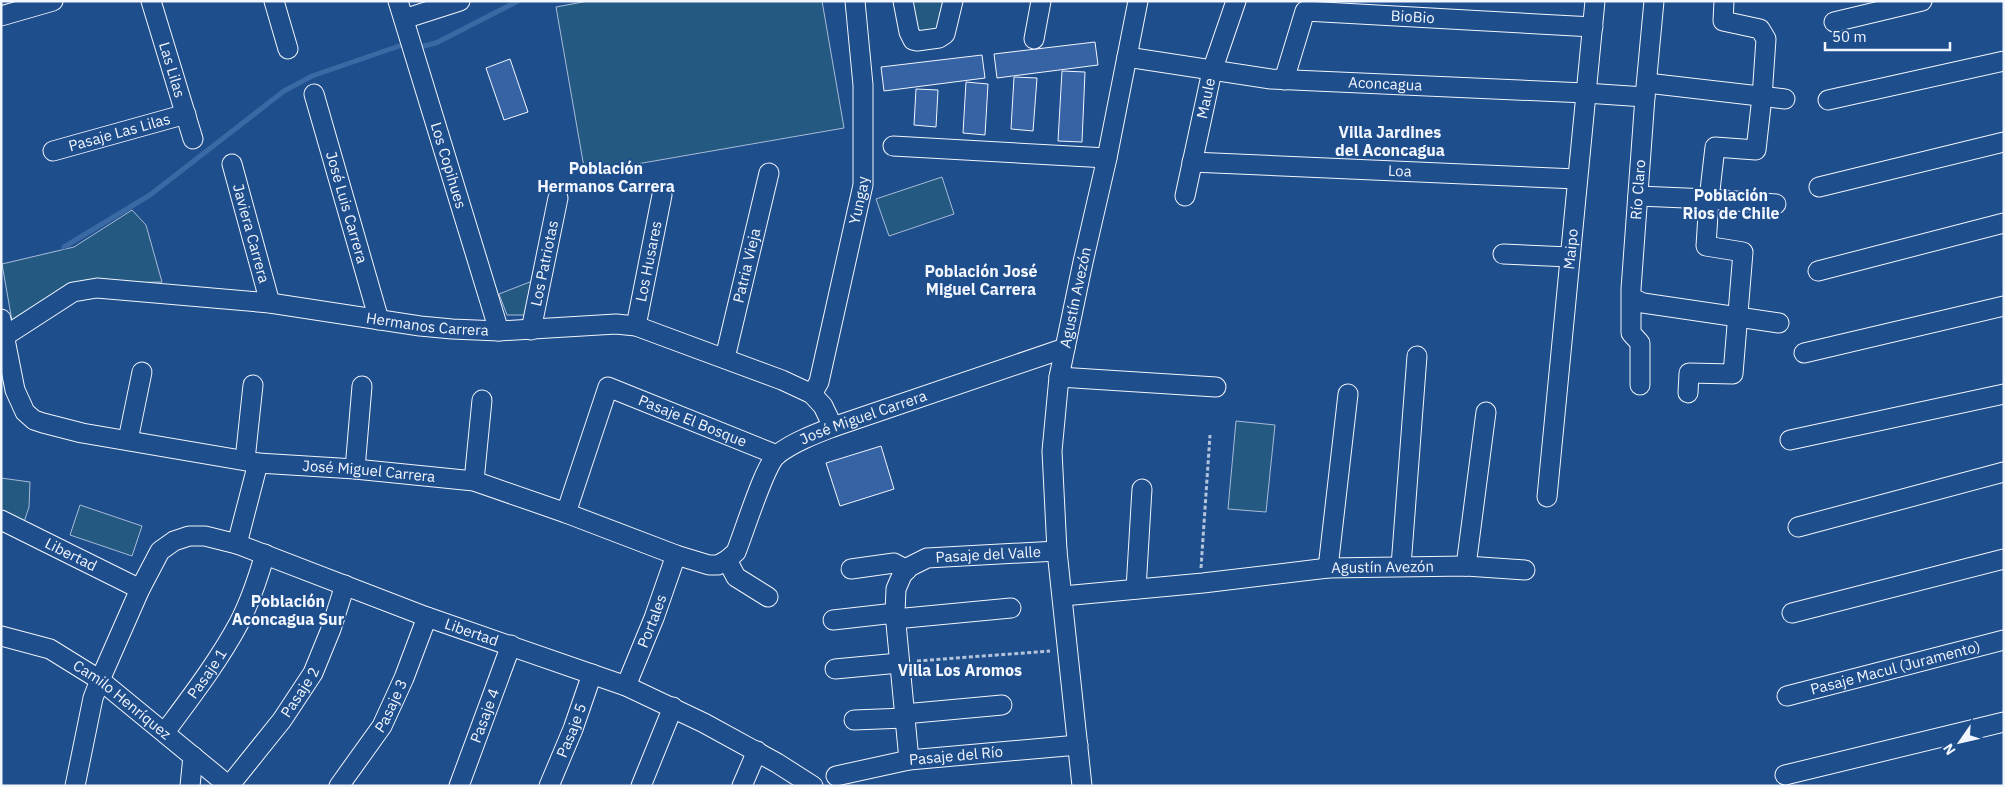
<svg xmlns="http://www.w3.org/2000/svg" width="2005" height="787" font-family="'IBM Plex Sans',sans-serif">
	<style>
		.green { fill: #245a82; stroke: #a8bbd7 }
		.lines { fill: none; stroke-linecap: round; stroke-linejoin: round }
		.stream { stroke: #3b69a3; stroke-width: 5 }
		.building { fill: #3563a3; stroke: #f2f6ff }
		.minor-casing { stroke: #f2f6ff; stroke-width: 21 }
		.path { stroke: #b3c4dc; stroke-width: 3; stroke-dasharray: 4 2.5; stroke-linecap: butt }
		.minor { stroke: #1f4e8c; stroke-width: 19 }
		.labels { text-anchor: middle; stroke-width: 4; stroke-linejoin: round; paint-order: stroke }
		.street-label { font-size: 15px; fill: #f2f6ff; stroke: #1f4e8c }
		.neighbourhood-label { font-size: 16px; font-weight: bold; fill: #f2f6ff; stroke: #1f4e8c }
	</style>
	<rect width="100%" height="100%" fill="#1f4e8c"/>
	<path class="green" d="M588,1H822L844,128L585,173L556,7Z
		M909,1H947L941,32L916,35Z
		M942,177L954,214L889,236L876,199Z
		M132,210L146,225L162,282L67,284L12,321L2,264L74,247Z
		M535,280L529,315H507L499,294Z
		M1236,421L1275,425L1266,512L1228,509Z
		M1,478L30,482L29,507L24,522L1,510Z
		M80,505L142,526L132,556L70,535Z"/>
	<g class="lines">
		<path class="stream" d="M424,46L436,43L518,1
			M64,247L150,195L284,91L312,76L402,45"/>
	</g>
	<path class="building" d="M1095,42L1098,65L997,78L994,54Z
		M982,55L985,78L884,91L881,67Z
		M510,59L528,112L504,120L486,68Z
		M1062,71L1085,72L1082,142L1058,141Z
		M1014,77L1037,78L1033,131L1011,129Z
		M966,82L988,84L985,135L963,133Z
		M916,89L938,90L936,127L914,125Z
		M881,446L894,489L840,506L826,463Z"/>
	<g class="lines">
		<defs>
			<g id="minor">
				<path id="s1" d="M151,1L193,139"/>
				<path d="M274,1L288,49"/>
				<path id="s2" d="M398,1L499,331"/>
				<path d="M903,1L909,32L913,40L917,41L939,38L945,34L953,1"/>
				<path d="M1,16L53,1"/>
				<path d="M404,19L460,1"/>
				<path d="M1834,22L1922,1"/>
				<path d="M1034,39L1041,1"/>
				<path id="s3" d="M1127,57L1271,79L1585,93L1645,97"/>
				<path id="s4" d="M1284,80L1305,11L1593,27"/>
				<path d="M1647,83L1785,99"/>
				<path id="s5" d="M314,94L379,320"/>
				<path d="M1828,100L2004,61"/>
				<path d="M893,146L1107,158"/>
				<path id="s6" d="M53,151L186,114"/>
				<path id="s7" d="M1192,162L1577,179"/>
				<path id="s8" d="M232,164L270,303"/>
				<path d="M1819,187L2004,142"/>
				<path id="s9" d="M1185,196L1212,71L1236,1"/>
				<path d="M1638,196L1709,199L1776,204"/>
				<path d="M1503,254L1570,257"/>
				<path d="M1818,271L2004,223"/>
				<path d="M1632,298L1643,303L1779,323"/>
				<path id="s10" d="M1,319L15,390L25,412L34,420L43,423L82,433L258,463L355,469L474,481L566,513L676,555L709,565H718L727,560L736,552C744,533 765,463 778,454C794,442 815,434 833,427L1065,348"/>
				<path id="s11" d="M636,326L662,195"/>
				<path id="s12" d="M531,330L558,198"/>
				<path id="s13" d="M5,336L73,292L97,288L270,303L420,326L452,329L499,331L616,324L636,326L782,380L812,394L823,406L833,427"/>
				<path d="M1804,353L2004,306"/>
				<path id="s14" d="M725,358L769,173"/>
				<path d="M1059,377L1216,387"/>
				<path id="s15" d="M1640,385V343L1631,333V289L1645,97L1654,1"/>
				<path d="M1688,393L1689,373L1733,374L1743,252L1706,246L1709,199L1715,147L1756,150L1762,97L1766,39L1760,29L1723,21L1724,1"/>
				<path id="s16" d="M812,394L819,382L863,185V85L855,1"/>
				<path d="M128,440L142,372"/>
				<path d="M1790,440L2004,394"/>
				<path d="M245,460L253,385"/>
				<path d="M355,469L362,386"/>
				<path d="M474,481L482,400"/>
				<path id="s17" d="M1547,497L1595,1"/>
				<path id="s18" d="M566,513L608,387L777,455"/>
				<path id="s19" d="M1,520L140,589"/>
				<path d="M1798,527L2004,472"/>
				<path d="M237,544L258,463"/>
				<path d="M727,560L736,577L768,597"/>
				<path d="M1401,566L1417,356"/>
				<path d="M1466,566L1486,412"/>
				<path d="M1328,568L1348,394"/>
				<path d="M851,569L894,563L907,570"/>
				<path d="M1136,589L1142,489"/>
				<path id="s20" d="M1063,596L1203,583L1328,568L1466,566L1525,570"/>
				<path d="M1792,613L2004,559"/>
				<path d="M895,619L1011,608"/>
				<path d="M833,620L895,613"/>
				<path id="s21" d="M1,636L50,649L100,680L229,786"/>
				<path d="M835,669L899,663"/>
				<path id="s22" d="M626,686L654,618L676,555"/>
				<path id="s23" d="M1787,696L2004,640"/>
				<path d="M904,714L1002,705"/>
				<path d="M854,720L905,718"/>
				<path id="s24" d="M165,732C191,697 218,662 239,623C250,602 258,578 265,554"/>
				<path id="s25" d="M909,760L895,613L896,589L902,575L909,567L927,558L1057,551"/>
				<path d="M1785,775L2004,722"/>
				<path id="s26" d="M836,776L909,760L1078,745"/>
				<path id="s27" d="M75,786L93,698L100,680L140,589L160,551L174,541L189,536H205L237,544L427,617L626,686L704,723L777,763L813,786"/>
				<path d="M190,786L193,756"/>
				<path id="s28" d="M229,786L282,720L313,673L331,629L345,585"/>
				<path id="s29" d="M339,786L382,726L404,678L427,617"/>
				<path id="s30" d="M459,786L511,645"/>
				<path id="s31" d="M549,786L573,729L592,674"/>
				<path d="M641,786L673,707"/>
				<path d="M742,786L757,751"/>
				<path id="s32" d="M1082,786L1057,551L1052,451L1059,377L1083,262L1107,158L1138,1"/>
			</g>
		</defs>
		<use href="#minor" class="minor-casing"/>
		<path class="path" d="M1201,568L1210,435
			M917,661L1050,651"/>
		<use href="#minor" class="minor"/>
	</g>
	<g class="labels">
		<g class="street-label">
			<text dy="5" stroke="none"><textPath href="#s4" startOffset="180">BioBio</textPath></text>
			<text dy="5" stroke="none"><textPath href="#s1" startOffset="72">Las Lilas</textPath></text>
			<text dy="5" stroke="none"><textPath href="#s3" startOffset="260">Aconcagua</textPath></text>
			<text dy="5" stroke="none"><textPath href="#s9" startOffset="100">Maule</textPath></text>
			<text dy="5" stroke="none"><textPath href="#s6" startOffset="69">Pasaje Las Lilas</textPath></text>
			<text dy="5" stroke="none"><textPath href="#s2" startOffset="172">Los Copihues</textPath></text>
			<text dy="5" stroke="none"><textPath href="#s7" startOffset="208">Loa</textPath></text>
			<text dy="5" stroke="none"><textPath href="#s15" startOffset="199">Río Claro</textPath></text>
			<text dy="5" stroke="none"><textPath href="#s16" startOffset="200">Yungay</textPath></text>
			<text dy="5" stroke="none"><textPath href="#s5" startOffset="118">José Luis Carrera</textPath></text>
			<text dy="5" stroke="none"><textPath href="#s8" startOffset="72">Javiera Carrera</textPath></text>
			<text dy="5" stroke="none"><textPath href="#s17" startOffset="249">Maipo</textPath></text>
			<text dy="5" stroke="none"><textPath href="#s11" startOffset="66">Los Husares</textPath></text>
			<text dy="5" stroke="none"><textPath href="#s12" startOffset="68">Los Patriotas</textPath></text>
			<text dy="5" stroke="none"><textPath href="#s14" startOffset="95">Patria Vieja</textPath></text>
			<text dy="5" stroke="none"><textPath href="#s32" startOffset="492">Agustín Avezón</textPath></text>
			<text dy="5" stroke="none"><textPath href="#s13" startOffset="438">Hermanos Carrera</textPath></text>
			<text dy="5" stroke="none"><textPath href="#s10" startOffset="1035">José Miguel Carrera</textPath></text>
			<text dy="5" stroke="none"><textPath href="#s18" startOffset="224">Pasaje El Bosque</textPath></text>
			<text dy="5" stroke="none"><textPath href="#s10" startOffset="448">José Miguel Carrera</textPath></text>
			<text dy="5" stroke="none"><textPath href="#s19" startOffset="78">Libertad</textPath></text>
			<text dy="5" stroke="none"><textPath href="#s25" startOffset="279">Pasaje del Valle</textPath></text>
			<text dy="5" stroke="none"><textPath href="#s20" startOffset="321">Agustín Avezón</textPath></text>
			<text dy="5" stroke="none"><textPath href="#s22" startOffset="70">Portales</textPath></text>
			<text dy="5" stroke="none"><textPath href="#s27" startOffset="584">Libertad</textPath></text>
			<text dy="5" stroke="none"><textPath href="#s23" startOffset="112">Pasaje Macul (Juramento)</textPath></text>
			<text dy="5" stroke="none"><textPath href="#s24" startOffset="72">Pasaje 1</textPath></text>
			<text dy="5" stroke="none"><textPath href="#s28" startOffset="118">Pasaje 2</textPath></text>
			<text dy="5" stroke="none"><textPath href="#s21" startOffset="139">Camilo Henríquez</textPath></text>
			<text dy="5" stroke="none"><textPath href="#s29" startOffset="96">Pasaje 3</textPath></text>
			<text dy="5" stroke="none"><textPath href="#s30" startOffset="75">Pasaje 4</textPath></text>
			<text dy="5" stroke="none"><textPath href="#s31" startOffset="60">Pasaje 5</textPath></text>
			<text dy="5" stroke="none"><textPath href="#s26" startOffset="122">Pasaje del Río</textPath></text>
		</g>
		<g class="neighbourhood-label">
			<text x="1390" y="138">Villa Jardines<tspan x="1390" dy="18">del Aconcagua</tspan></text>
			<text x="606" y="174">Población<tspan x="606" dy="18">Hermanos Carrera</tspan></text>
			<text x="1731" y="201">Población<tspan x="1731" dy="18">Rios de Chile</tspan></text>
			<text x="981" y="277">Población José<tspan x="981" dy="18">Miguel Carrera</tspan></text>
			<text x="288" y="607">Población<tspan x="288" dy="18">Aconcagua Sur</tspan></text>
			<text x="960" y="676">Villa Los Aromos</text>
		</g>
	</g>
	<rect width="2005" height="787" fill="none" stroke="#f2f6ff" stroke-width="5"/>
	<g transform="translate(1960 742) rotate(236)" stroke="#1f4e8c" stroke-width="4" paint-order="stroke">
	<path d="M0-4L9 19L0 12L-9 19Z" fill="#f2f6ff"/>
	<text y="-8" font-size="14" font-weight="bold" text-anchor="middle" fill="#f2f6ff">N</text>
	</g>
	<path d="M1825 42v8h125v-8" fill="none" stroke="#f2f6ff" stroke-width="2.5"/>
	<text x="1832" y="42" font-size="15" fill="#f2f6ff" stroke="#1f4e8c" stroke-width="4" paint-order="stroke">50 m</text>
</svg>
